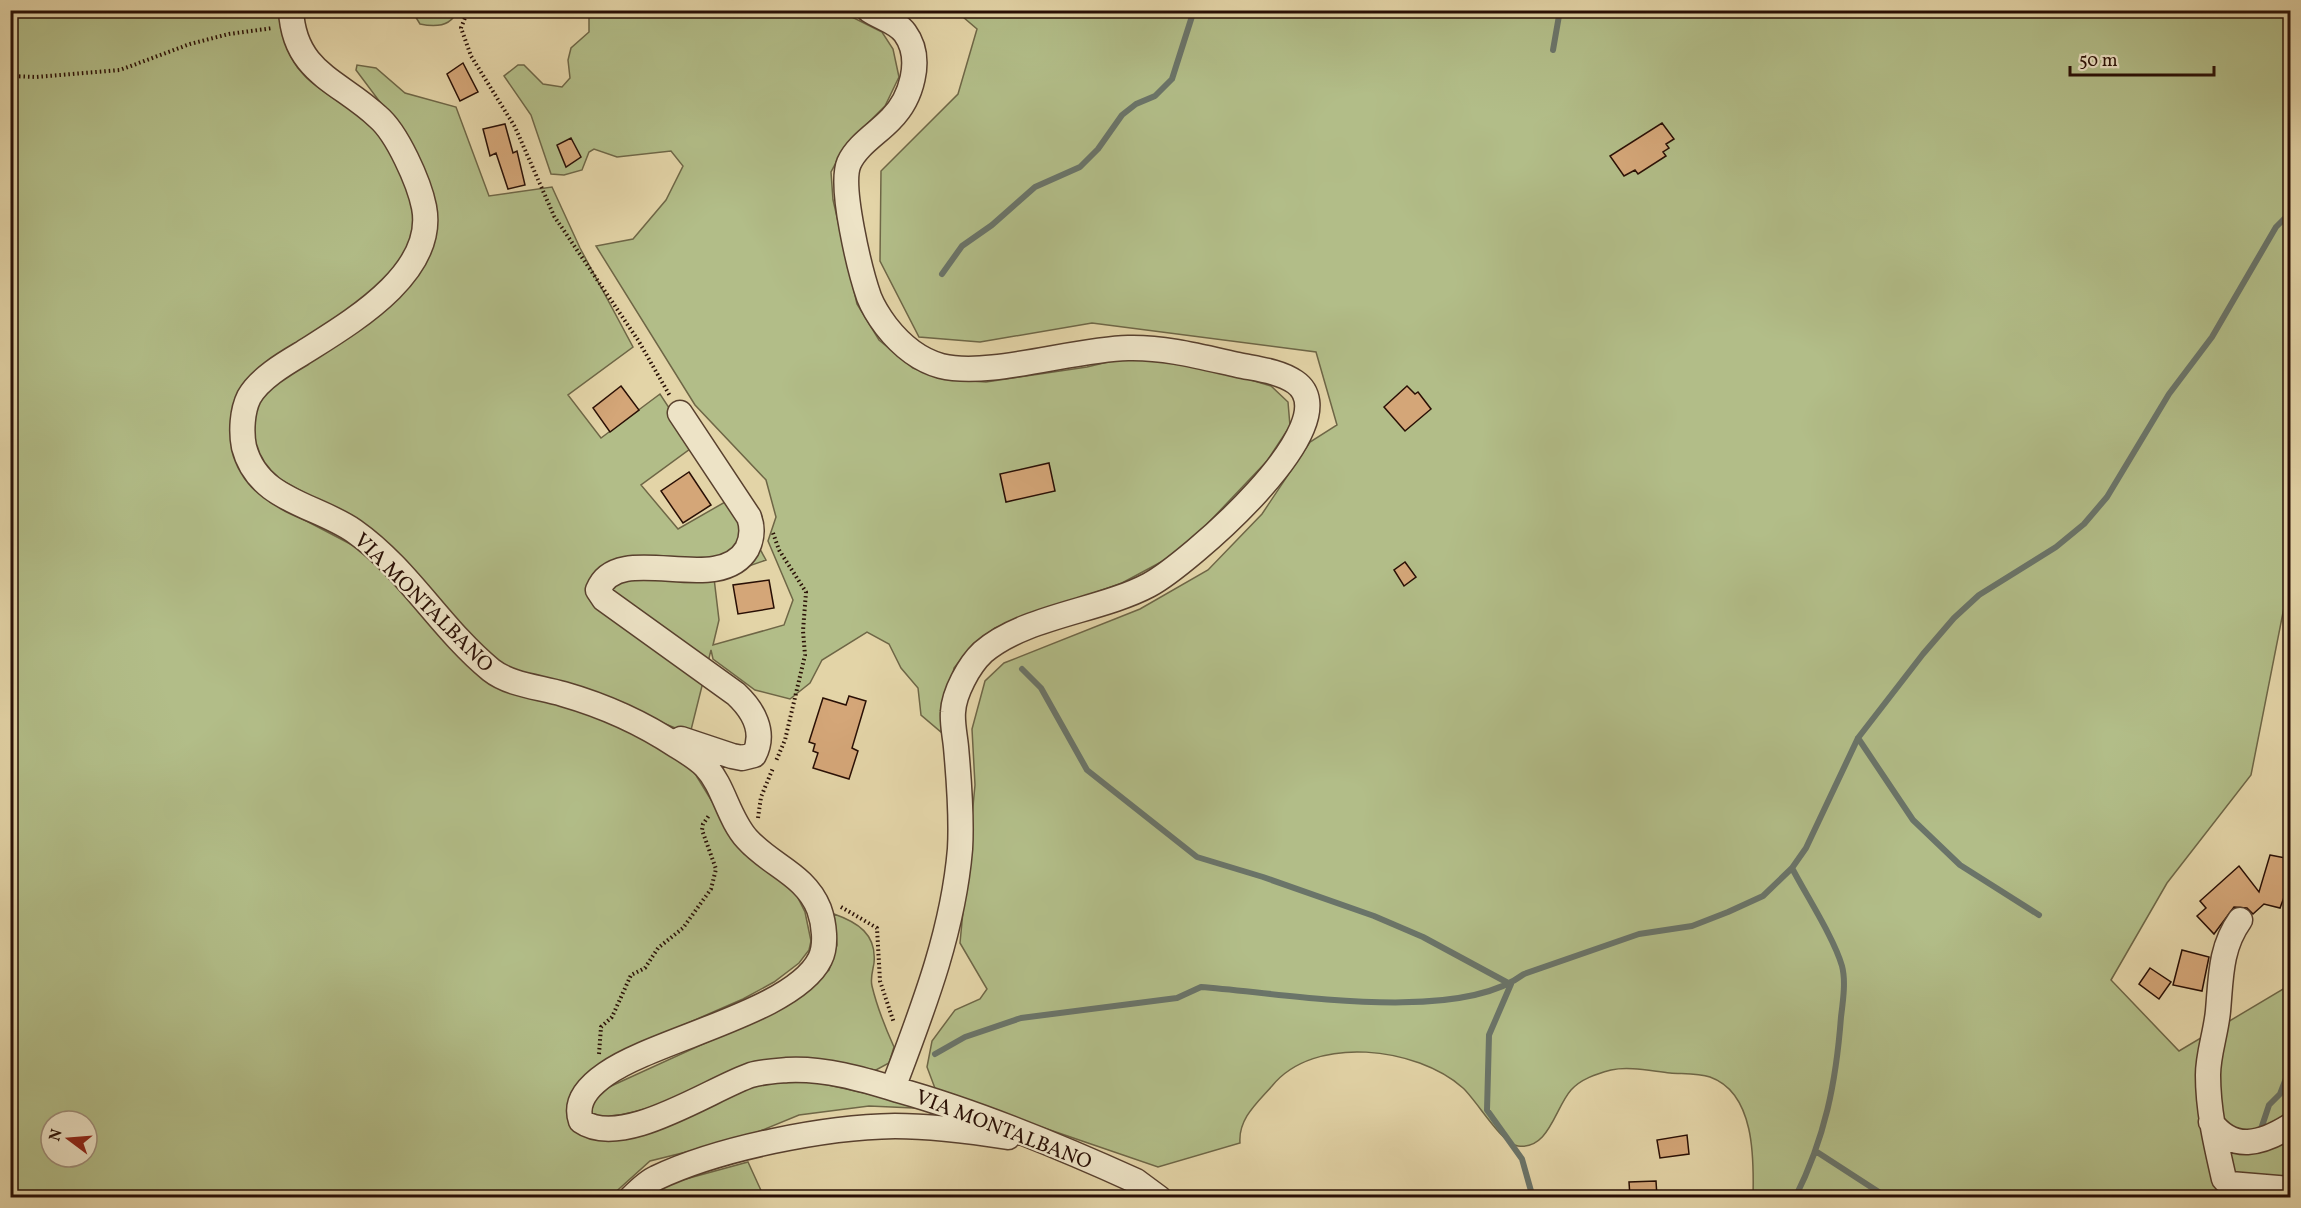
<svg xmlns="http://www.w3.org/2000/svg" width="2301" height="1208" font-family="Vollkorn,serif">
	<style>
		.green { fill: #b2bd88; stroke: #6e6646; stroke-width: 1.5; fill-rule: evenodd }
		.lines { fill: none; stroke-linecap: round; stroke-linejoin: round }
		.stream { stroke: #6a7469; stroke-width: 6 }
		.building { fill: #d4a678; stroke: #290f05; stroke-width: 1.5 }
		.minor-casing { stroke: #58402e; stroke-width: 27 }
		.path { stroke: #290f05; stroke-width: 4; stroke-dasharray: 1.5 3; stroke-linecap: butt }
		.minor { stroke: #ede3c6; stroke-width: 24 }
		.labels { text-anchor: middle; stroke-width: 4.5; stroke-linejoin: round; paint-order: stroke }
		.street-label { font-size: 21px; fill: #290f05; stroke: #ede3c6 }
	</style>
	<rect width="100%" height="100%" fill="#e3d4a7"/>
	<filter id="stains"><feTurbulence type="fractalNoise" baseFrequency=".00333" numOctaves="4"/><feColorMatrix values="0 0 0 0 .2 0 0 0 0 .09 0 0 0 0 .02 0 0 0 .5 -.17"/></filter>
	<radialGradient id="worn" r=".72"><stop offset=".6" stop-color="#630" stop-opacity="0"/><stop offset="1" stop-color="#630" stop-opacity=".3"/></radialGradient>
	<path class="green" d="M589,10L840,11L882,32L893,49L899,77L885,106L845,146L831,172L833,200L857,304L879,340L913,368L943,379L986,382L1087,367L1120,359L1153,358L1221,371L1271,386L1288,402L1290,426L1267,461L1192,540L1163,561L1122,583L995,628L973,644L954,668L941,732L921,715L918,688L901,668L889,644L867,632L822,660L810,683L790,699L755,690L713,659L711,650L690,734L616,704L501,668L350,518L276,477C249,451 253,433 258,399C321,344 396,327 432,244L383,106L356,70L357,65L376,68L405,93L456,107L489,196L552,187L580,248L633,347L568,395L601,438L660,394L694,446L641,485L678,529L732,498L766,560L714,578L719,620L713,645L784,625L793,600L768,541L776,517L766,480L695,405L596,246L633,239L666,200L683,166L671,151L617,157L594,149L589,152L582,170L564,175L551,174L531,115L504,76L518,65H524L543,84L562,87L570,78L568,60L571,48L589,32Z
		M10,11H282C279,20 282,28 284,37C294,87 343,97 374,129C400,157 428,225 405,260C390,283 362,301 341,318C306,346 272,374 237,401L232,450L251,485L270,502L358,548L391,574L487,678L622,722L691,767L744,854L773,872L795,892L805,912L811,941L809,950L799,963L774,982L743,999L612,1056L571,1093L567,1106L568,1120L575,1129L612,1140L687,1116L758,1083L815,1082L936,1109L869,1106L799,1115L743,1138L650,1161L610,1197H11ZM51,1121H87V1157H51Z
		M412,11V10L457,11C451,27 434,27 420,24Z
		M956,11H2290V577L2251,775L2167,883L2111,980L2179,1051L2290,985V1185L2278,1198L1753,1197C1754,1159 1755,1093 1710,1077C1698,1073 1682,1074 1670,1073C1651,1071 1629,1066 1611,1070C1596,1074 1581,1079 1571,1090C1555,1108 1549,1150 1518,1146C1502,1144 1477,1101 1463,1088C1417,1047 1314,1034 1272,1086C1257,1103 1238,1119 1240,1143L1158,1167L936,1091L927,1067L932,1041L955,1010L980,999L987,989L960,943L975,785L972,729L985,681L1004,663L1140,609L1208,570L1262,514L1310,442L1337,425L1316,352L1092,323L980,342L919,337L880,261L881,171L958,94L977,29Z
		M834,914C857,922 877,934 874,963C873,970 870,978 872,986C877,1007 885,1027 894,1047L889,1063L876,1070C830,1062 786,1052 740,1067C726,1071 712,1080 699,1086C666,1103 631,1117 594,1117L589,1109L596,1099L609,1087L769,1014L802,994L829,970L837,945Z
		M748,1162L764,1197L648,1198L660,1186Z"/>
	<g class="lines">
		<path class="stream" d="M1553,50L1560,10
			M942,274L962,246L992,225L1035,187L1080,167L1098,149L1122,115L1136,104L1155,96L1172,79L1194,10
			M1022,669L1041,688L1087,770L1197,857L1263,877L1374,916L1423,937L1510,984
			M1858,738L1913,820L1960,865L2039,915
			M1792,868C1806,895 1834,938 1842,966C1846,981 1843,1001 1841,1017C1836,1083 1825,1138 1795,1198
			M1511,984L1489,1035L1487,1110L1522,1159L1533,1198
			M935,1054L965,1037L1021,1018L1177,998L1201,987C1284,993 1456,1025 1524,974L1639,934L1692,926L1728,912L1763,896L1792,868L1806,848L1858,738L1923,654L1954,618L1979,595L2056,547L2084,524L2107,497L2169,394L2212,337L2276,227L2290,213
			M2260,1132L2269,1105L2280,1094L2290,1068
			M1817,1152L1888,1198"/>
	</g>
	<path class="building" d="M463,63L478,92L460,101L447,74Z
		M1662,123L1674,139L1666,144L1669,148L1663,152L1666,156L1638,174L1635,170L1624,176L1610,156Z
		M505,124L513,153L517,151L525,185L508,189L496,153L490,156L483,129Z
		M571,138L581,157L566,167L557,145Z
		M621,386L639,410L610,432L593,408Z
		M1407,386L1415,394L1418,392L1431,409L1405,431L1384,407Z
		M1049,463L1055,491L1006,502L1000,474Z
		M689,472L711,505L683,523L661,491Z
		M1405,562L1416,577L1404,586L1394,570Z
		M769,580L774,608L738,614L733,585Z
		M849,696L866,701L852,748L858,751L849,779L813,768L818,753L813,751L815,744L809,742L823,698L846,705Z
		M2270,855L2290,859V893L2286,892L2280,908L2264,904L2253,914L2247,908L2234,907L2214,934L2197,916L2206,908L2200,901L2239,866L2259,892Z
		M2182,950L2209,957L2202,991L2173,985Z
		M2150,968L2171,982L2159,999L2139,984Z
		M1687,1135L1689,1154L1660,1158L1657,1140Z
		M1656,1181L1657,1197H1630L1629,1182Z"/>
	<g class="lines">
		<defs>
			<path id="minor" d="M291,10C294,73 340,81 378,117C397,133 419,182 424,207C437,274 348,324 301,354C284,364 259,379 249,397C242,411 241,432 244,447C258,501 315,504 354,531C408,569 440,628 491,670C510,685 540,687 563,694C605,706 641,722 677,746C687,752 697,758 705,766C724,786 728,818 747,839C771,866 805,874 819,909C824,923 827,945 820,959C794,1012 655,1039 606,1074C590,1085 574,1101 581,1121C622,1150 710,1089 751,1075C761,1072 776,1071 787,1070C825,1068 862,1079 898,1090C980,1113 1059,1146 1136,1181L1159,1198
				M869,10C881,18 897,22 905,33C924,59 911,99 891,119C878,133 857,145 849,163C839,186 860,271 869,297C873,307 880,318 886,326C900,344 919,360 941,366C989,378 1074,349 1128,348C1165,347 1202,357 1238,365C1257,369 1279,371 1295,382C1354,422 1185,566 1149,585C1100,611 1025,616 983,652C969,665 954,693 953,712C952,723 955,736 956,747C959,780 962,816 960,849C953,933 922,1011 893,1088
				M680,413L749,517C753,528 752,539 747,549C718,598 618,539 598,590L604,599L736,694C753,710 766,732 754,755L742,758L732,756L681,739
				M2240,920C2220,948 2221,978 2218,1011C2216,1033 2208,1054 2208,1075C2208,1111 2216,1144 2224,1179L2230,1184L2290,1189
				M2211,1122C2233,1152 2261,1144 2290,1126
				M631,1198C638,1191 647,1182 656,1178C719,1148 825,1127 895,1126C933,1126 970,1131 1008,1137"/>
		</defs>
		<use href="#minor" class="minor-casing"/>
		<path class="path" d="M468,10L461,28L471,56L515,127L554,216L638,340L670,396
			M10,76L36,77L120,70L190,44L229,34L273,28
			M773,533L779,550L806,592L803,631L805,655L785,740L776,761
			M758,818L761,797L773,768
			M841,907L877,928L880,981L894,1023
			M599,1054L601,1027L612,1017L631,975L645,968L658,948L683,928L711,889L716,869L702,830L703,824L710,814"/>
		<use href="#minor" class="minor"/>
	</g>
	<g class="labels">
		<g class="street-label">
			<text transform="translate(424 602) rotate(45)" y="7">VIA MONTALBANO</text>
			<text transform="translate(1004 1129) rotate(21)" y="7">VIA MONTALBANO</text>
		</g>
	</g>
	<rect width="2301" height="1208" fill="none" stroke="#e3d4a7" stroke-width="36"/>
	<rect x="12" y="12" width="2277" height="1184" fill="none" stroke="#290f05" stroke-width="3"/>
	<rect x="18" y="18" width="2265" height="1172" fill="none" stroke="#290f05" stroke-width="1.5"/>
	<g transform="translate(69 1139) rotate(286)"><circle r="28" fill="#ede3c6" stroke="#9f8e79" stroke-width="1.5"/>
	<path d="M0-4.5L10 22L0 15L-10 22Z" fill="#8f2418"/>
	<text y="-9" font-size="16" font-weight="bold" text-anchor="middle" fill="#290f05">N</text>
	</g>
	<path d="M2070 66v9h144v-9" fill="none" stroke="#290f05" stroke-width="3"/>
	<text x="2079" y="66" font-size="18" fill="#290f05" stroke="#ede3c6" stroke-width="4.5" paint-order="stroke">50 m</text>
	<rect width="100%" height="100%" filter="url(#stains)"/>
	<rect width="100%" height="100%" fill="url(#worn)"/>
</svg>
